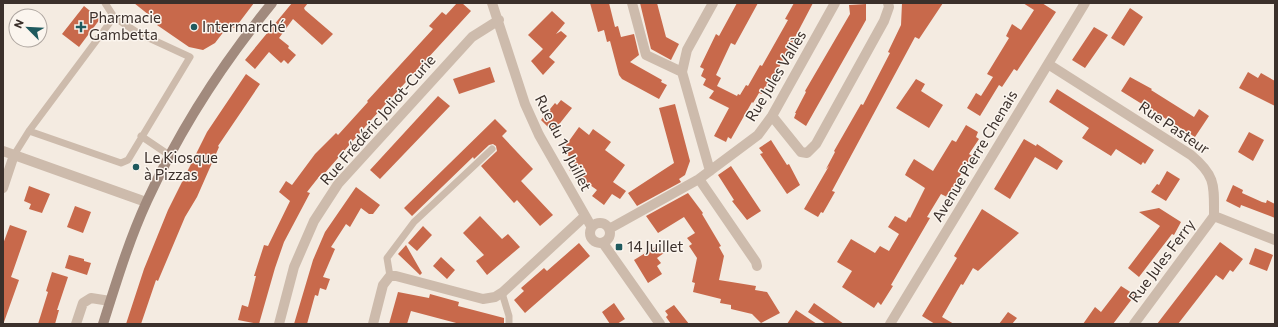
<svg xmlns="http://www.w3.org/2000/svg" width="1278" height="327" font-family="Commissioner,sans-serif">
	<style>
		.building { fill: #c8694b }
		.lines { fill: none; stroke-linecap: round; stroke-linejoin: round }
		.lane { stroke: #cdbbac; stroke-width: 7 }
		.street { stroke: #cdbbac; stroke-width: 10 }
		.secondary { stroke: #a18a7d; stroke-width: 10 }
		.poi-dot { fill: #1f5a5e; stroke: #fbf5ee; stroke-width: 1.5 }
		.labels { text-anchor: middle; stroke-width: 3; stroke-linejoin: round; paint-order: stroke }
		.poi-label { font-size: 15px; fill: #3b302b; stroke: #fbf5ee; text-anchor: start }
		.street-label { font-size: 15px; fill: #3b302b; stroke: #fbf5ee }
	</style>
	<rect width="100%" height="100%" fill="#f4ebe1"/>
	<path class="building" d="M134,3H254L235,28L228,26L215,43L203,50L189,47L157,25L159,23Z
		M292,3H308L304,8L305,10L333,34L322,45L293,19L279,38L289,46L288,48L296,55L288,64L284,60L281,63L269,52L255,69L245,60Z
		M457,3H462L471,11L372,119L324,174L322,173L307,192L310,193L284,242L275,268L259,324L238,320L242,305L248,307L256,276H254L264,245L268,246L290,201L279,192L286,181L292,185L315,154L336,133L338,135L368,102L367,101L433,29L429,26L442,12L446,15Z
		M590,3H609L615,27L618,26L621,37L634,34L639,55L630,62L662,80L661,82L667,85L659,99L622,79L619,75L610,41L607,42L604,30L598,32Z
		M640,3H657L666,37L679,44L671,60L651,49Z
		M737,3H758L735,45L731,43L716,75L721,78L717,86L737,96L738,94L740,95L746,85L748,86L760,65L762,66L788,20L785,19L794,3H813L781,64L775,74L774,73L762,94L759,93L753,103L752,102L731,139L728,137L726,142L714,136L729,108L709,98L714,91L703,85L706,79L701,76L704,69L700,67L716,34L719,36Z
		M902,3H943L919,39L915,37L832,191L835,192L823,213L821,212L818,217L804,209L829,166L826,169L835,152L834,151L861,104L863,105L890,53L888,52L901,25Z
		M1023,3H1042L1056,12L1017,71L1014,69L1002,87L999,85L980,116L967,108L976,93L981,96L993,77L987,74L1009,38L1006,36L1012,24L1021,30L1034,10Z
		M866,4V20L806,126L794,118L796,113H795L806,92L805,91L850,14L849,5Z
		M84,6L100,19L79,47L62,34Z
		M1130,8L1143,17L1124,46L1111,38Z
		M552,11L565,23L556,34L561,31L567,36L549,57L555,62L543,75L531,61L543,49L528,35Z
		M1094,27L1108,35L1085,68L1072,60Z
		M490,67L495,82L459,94L453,79Z
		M1248,72L1258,78L1261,73L1275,81V106L1239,88Z
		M246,74L260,84L218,146L219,147L197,197L185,217L158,281L156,280L141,324H126L144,269L168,210L207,132Z
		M1130,77L1152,89L1151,90L1194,117L1199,109L1209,116L1195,137L1121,91Z
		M916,79L925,84L921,91L943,105L929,128L896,108Z
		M1057,89L1154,150L1145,164L1143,162L1141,165L1116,149L1111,156L1082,138L1089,128L1049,102Z
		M438,96L450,106L380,179L370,170Z
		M561,100L572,108L553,132L541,120L555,103L557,105Z
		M675,104L690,161L685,175L679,179L681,182L637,206L628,193L674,163L659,108Z
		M495,119L507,131L502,136L533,169L521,181L553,215L540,226L517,200L514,203L481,166L497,151L496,146L493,144L489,145L474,159L473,157L412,216L404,208Z
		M966,125L978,132L976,137L979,139L969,154L972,156L947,197L941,194L927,217L930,218L891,285L893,286L881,305L878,302L874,308L842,287L852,271L837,262L843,252L851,239L875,253L880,246L889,251L899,234L888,227L895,216L906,222L909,217L910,218L925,188L905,175L908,169L914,159L933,171L952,140L956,142Z
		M579,127L589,135L593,129L611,142L605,150L625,165L613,182L626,191L620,199L612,194L604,205L592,196L597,190L569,170L576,161L566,154L568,151L564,148Z
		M1249,132L1264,140L1253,161L1238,152Z
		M1024,139L1036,146L1037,144L1063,161L1057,170L1035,157L1010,199L994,189Z
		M771,140L787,165L789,164L800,185L787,194L760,154L763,153L759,148Z
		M731,166L761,211L747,220L732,201L734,200L718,175Z
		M1167,171L1180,179L1166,201L1151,192L1157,184L1159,185Z
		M1233,185L1243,190L1242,193L1262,202L1266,203L1267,200L1275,204V218L1241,205L1240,208L1226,201Z
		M29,186L50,194L42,213L29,209L31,204L24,201Z
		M356,187L380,205L373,214H369L361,208L350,227L346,224L331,247L335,249L323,277L330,279L326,290L320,288L318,296L315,295L307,324H294L313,260L325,232Z
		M688,193L703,213L702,214L721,246L719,247L724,256L719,280L756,286L755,290L767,292L780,313L761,323L752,314L731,309V305L720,303L721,299L693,292L695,283L692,282L697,258L689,246L692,244L687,238L695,233L684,217L658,233L646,216Z
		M75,206L91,212L83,233L67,227Z
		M1159,208L1181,222L1174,235L1172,234L1139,277L1128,268L1160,226L1139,212Z
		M982,209L1019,233L978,271L973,268L963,285L961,284L942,317L954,324H935L922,316L957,258L954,256Z
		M480,216L502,239L508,234L520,247L487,275L476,261L484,255L463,233Z
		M10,225L27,231L11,277L19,280L4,322H3V244Z
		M423,226L432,235L417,251L408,243Z
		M663,242L668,250L657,258L661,263L657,266L662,274L648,283L634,260Z
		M1220,242L1243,259L1233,272L1230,270L1223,280L1216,275L1178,324H1157Z
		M579,243L590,256L525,313L514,300L524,291L521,288L544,268L547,271Z
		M406,245L422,273L420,275L398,254Z
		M1255,248L1273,255L1267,271L1249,264Z
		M69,255L84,259V261L91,263L87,275L65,268Z
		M441,257L455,270L447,279L433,266Z
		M52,272L68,277L57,310H59L55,324H38L48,292L46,291Z
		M1121,286L1135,295L1113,324H1083L1095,307L1101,312Z
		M398,292L429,298L430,294L459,302L458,306L504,318V324H460L411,311L407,324H389Z
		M614,303L625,319L617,324H610L602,312Z
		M814,303L844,324H826L808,312Z
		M674,305L689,324H671L666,317L668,315L665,311Z
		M796,310L817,324H787Z
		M1008,312L1017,318L1012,324H999Z"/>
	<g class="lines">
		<path class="lane" d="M29,131L121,163L128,160L190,57L138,33L114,17L105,3
			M141,136L169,155
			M14,155L29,131L114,17
			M390,276L387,258L414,222L492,149
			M502,293L509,316V324"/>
		<path class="street" d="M492,3L525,104L539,135L591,226
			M632,3L646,55L682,72
			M1048,64L1191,155C1216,176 1214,185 1214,216L1275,240
			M772,116L801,152L807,153L816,144L884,21L889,7L888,3
			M3,151L146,202
			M710,171L682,72L687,50L713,3
			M699,179L756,262L757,266
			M3,188L14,155
			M590 233a10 10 0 1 1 20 0a10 10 0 1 1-20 0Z
			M609,229L699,179L758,135L772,116L835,3
			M603,243L660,324
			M76,324L83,303L91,298L110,301
			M279,324L294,267L314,221L338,184L472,37L499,20
			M373,324L383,285L390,276H396L483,299L495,297L503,292L585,216
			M890,324L1085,3
			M1134,324L1214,216"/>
		<path class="secondary" d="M103,324C116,283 129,240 147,201C180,129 222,64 272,3"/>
	</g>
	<g class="poi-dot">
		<path d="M79 21h4v4h4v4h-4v4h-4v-4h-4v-4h4z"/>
		<circle cx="194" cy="27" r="4"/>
		<circle cx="136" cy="167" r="4"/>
		<rect x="615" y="243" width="8" height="8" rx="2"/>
	</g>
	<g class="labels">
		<g class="poi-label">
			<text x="89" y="23">Pharmacie<tspan x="89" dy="17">Gambetta</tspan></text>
			<text x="202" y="32">Intermarché</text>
			<text x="144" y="163">Le Kiosque<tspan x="144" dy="17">à Pizzas</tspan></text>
			<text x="627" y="252">14 Juillet</text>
		</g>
		<g class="street-label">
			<text transform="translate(776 76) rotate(-59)" y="5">Rue Jules Vallès</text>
			<text transform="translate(378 120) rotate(-49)" y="5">Rue Frédéric Joliot-Curie</text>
			<text transform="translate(1174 128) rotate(34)" y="5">Rue Pasteur</text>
			<text transform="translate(563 143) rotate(63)" y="5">Rue du 14 Juillet</text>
			<text transform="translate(975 156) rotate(-59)" y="5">Avenue Pierre Chenais</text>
			<text transform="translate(1162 261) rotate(-53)" y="5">Rue Jules Ferry</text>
		</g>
	</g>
	<rect width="1278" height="327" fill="none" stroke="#3b302b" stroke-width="8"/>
	<g transform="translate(28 28) rotate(294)"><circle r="19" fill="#fbf5ee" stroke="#aea6a0"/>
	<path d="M0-3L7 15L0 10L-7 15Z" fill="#1f5a5e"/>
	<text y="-6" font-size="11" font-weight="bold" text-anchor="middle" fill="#3b302b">N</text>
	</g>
</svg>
